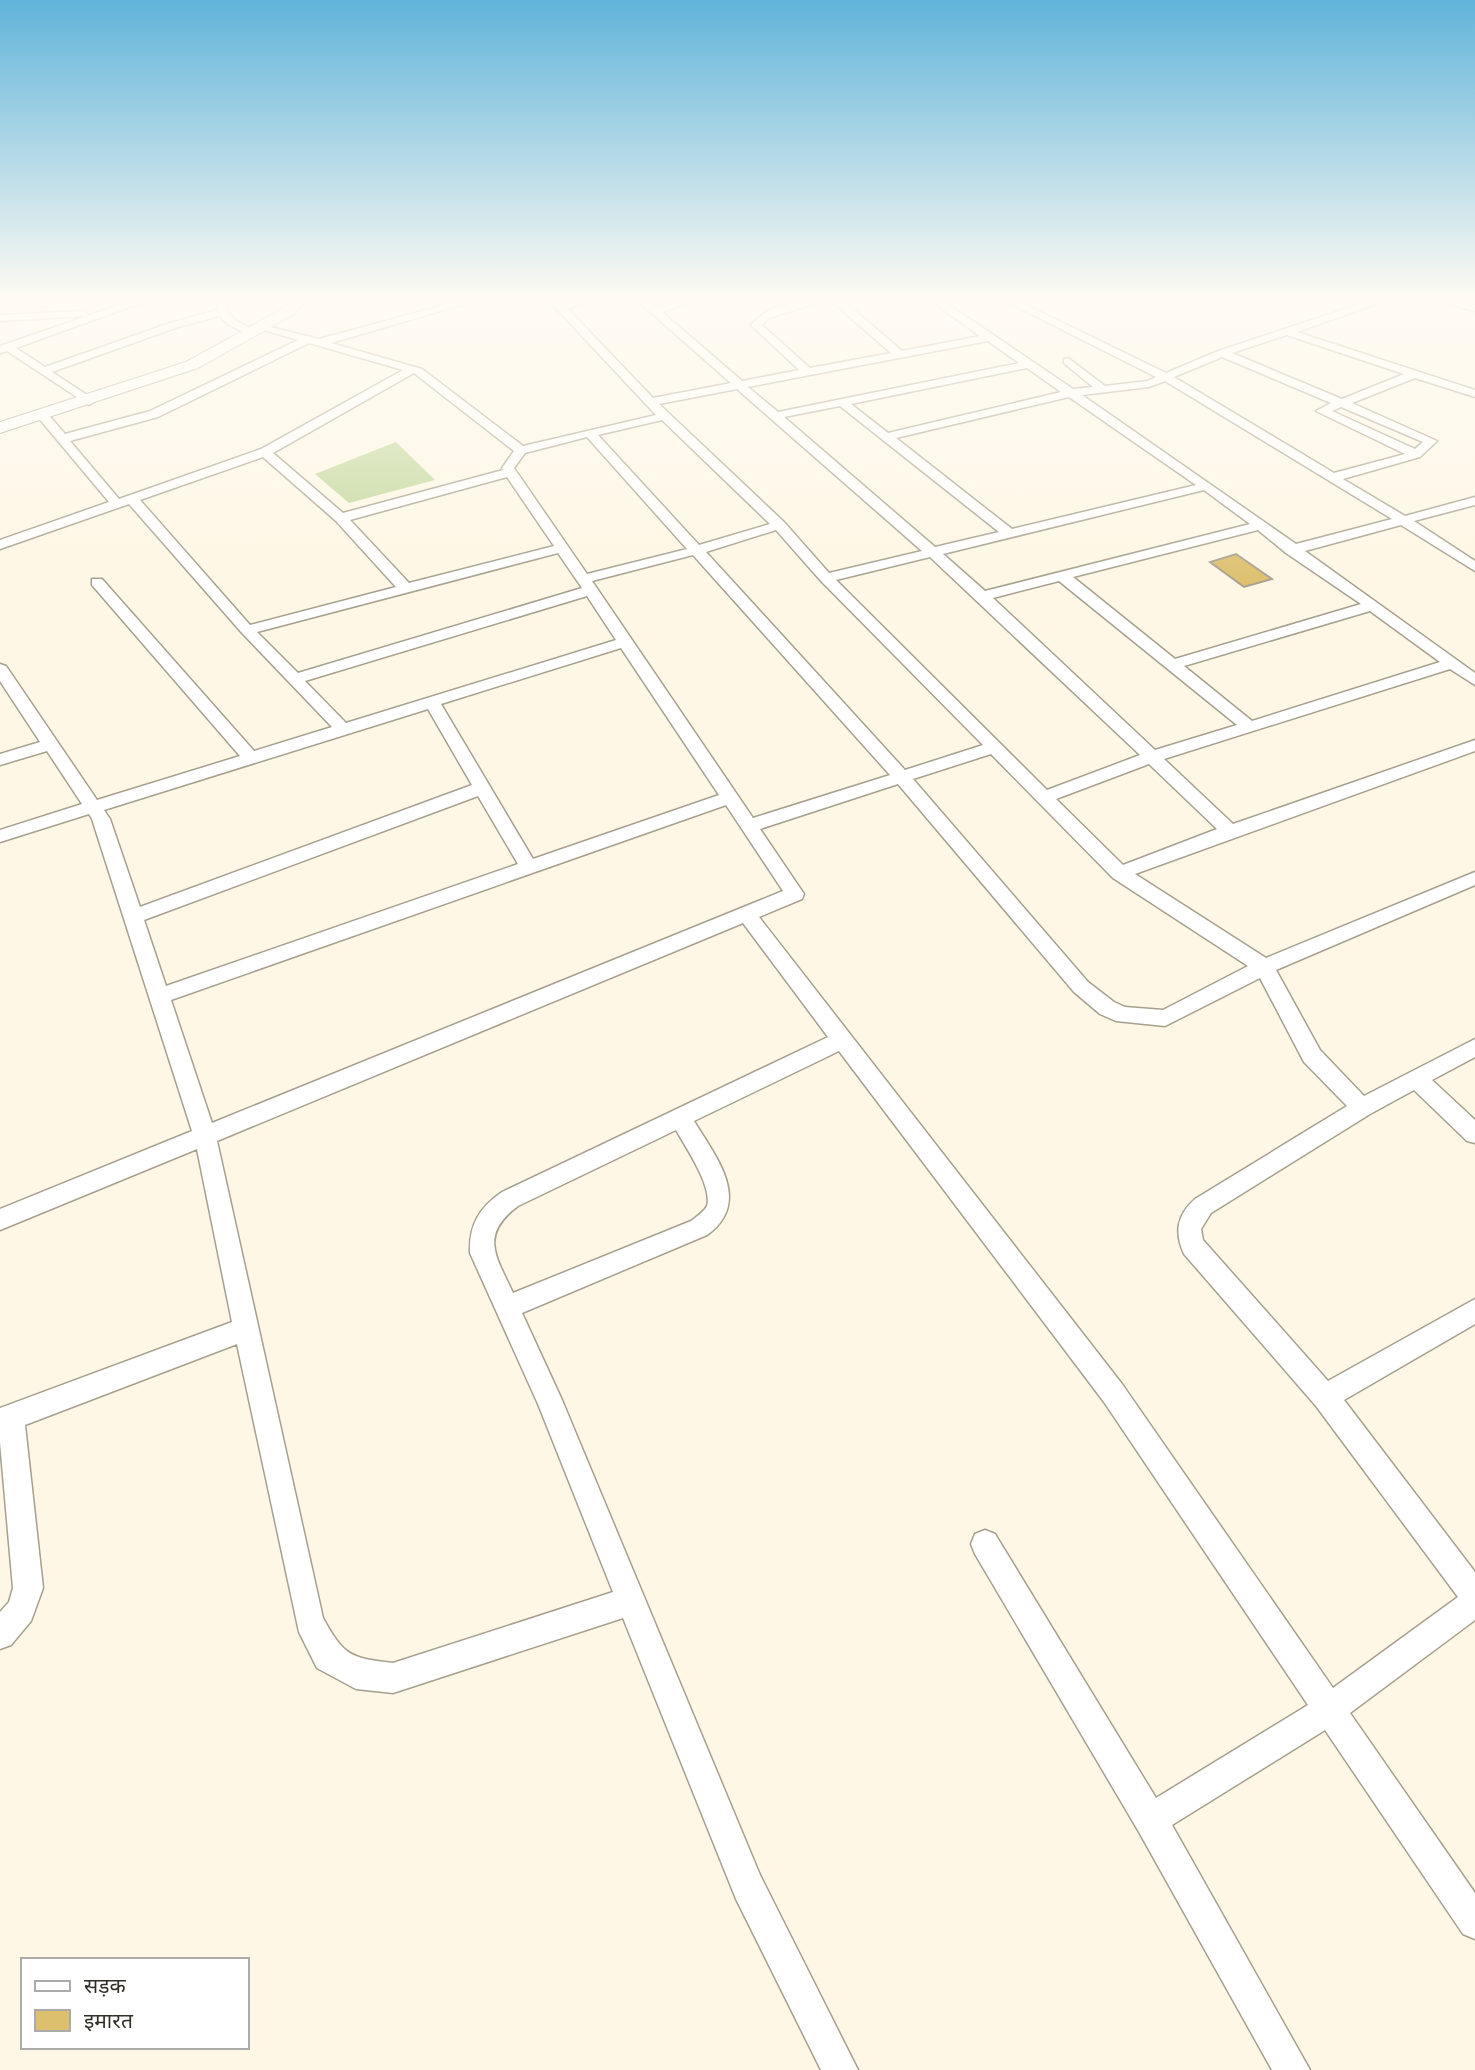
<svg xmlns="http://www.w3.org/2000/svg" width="1475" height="2070" font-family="Roboto,'Noto Sans Devanagari',sans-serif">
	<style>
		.green { fill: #c2d79a }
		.building { fill: #ddc06e; stroke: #a8a291; stroke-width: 2 }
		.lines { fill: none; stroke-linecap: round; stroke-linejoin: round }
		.minor-casing { stroke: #a6a08f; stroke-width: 3 }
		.secondary-casing { stroke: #a6a08f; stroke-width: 2 }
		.minor { fill: #fff; fill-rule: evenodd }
		.secondary { fill: #fff; fill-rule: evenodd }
	</style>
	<rect width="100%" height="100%" fill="#fef7e5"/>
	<path class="green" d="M396,442L435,480L349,503L315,474Z"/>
	<path class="building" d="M1236,554L1272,579L1244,587L1210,562Z"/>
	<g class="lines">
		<defs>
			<path id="minor" d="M145,296H160L16,348L45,367L170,323L217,310V296H227V311L235,320L256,332L247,334L227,324L220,316L178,327L52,372L93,399L95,401L89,405L7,351L0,353V346Z
				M417,296C430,296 446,302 457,301C469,300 479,296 492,296L331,343L422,369L523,446L656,415L551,303L540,296H553L563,304L587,296H602L568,309L653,398L731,383L632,296H643L656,307L694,296H710L662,312L742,381L799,370L751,325C769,303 811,296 838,296L902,351L980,336L924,296H936L1073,389L1093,387L1064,363V359L1068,358L1105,386L1147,381L1156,377L995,296H1008L1166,373L1218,351L1384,296H1399L1297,332L1475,390V397L1415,378L1352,403L1437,441L1420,457L1343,479L1405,516L1475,497V505L1414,521L1475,561V571L1401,525L1305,551L1475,673V685L1450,669L1164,759L1233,824L1475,740V751L1135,874L1266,958L1475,872V885L1276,970L1320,1050L1364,1096L1475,1039V1057L1432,1080L1475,1120V1143L1467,1141L1414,1090L1370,1114L1211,1213L1201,1229L1203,1240L1328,1381L1475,1299V1324L1344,1400L1475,1572V1620L1350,1713L1475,1893V1939L1463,1934L1325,1730L1172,1825L1310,2070H1272L1139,1832L975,1554L971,1544L975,1534L985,1530L995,1534L1156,1798L1308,1705L1104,1402L839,1051L694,1121C716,1157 753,1202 707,1235L522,1313L562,1400L760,1875L858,2070H821L736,1899L623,1618L393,1693L356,1689L317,1668L299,1632L237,1344L25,1425L43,1588L31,1621L11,1645L0,1649V1612L9,1602L13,1588L0,1442V1408L232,1322L197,1149L0,1230V1209L192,1131L92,819L89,814L0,842V830L82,804L47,751L0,765V754L40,742L0,681V664L6,666L97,800L240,756L92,585V579H102L254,751L332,727L242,633L129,504L0,549V540L109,502L37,416L47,413L65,434L150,411L298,340L257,328V324L319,339L444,305ZM829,299L891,353L810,368L762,325L769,318ZM1287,335L1404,374L1342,399L1232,353ZM988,341L1019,363L778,412L748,387ZM309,343L403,370L261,449L119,499L70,441L158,417ZM1222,357L1331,403L1316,411L1405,454L1334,473L1174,377ZM1027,368L1061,392L888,433L851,404ZM414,373L514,451L502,468L503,470L343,513L273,453ZM1165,381L1392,519L1296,544L1082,395L1149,387ZM737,389L922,551L829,573L784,522L659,404ZM1069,397L1196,485L1012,529L896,438ZM840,406L999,532L935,547L784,417ZM1341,407L1423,442L1415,449L1332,411ZM662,420L770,524L699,545L598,435ZM587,437L687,549L587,574L514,468L525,453ZM263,457L336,521L396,587L250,625L140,500ZM507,477L554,546L409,583L350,520ZM1204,490L1250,524L985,591L943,554ZM776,530L821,581L983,745L905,770L706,552ZM1258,530L1286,553L1361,604L1175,659L1073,577ZM558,553L582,588L298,673L257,632ZM693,555L890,775L753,818L592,581ZM930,557L1140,755L1047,790L836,580ZM1059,581L1237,725L1155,750L993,598ZM587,596L616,640L346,723L305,681ZM1370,611L1440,662L1252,721L1184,666ZM621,648L719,795L533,859L441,704ZM428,709L472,785L140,907L110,819L104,810ZM991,754L1113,878L1248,966L1163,1010L1125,1007L1114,1002L1088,982L913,779ZM1149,764L1217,829L1123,865L1056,799ZM898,784L1074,992L1100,1014L1116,1021L1165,1026L1260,978L1304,1062L1347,1106L1195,1199C1177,1215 1174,1232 1184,1254L1316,1406L1458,1597L1333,1688L1122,1384L759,917L802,899L804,894L760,829ZM478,796L518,864L166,986L144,920ZM726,805L783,891L212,1123L171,1000ZM743,923L828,1037L502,1192C479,1208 469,1225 470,1253L538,1404L613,1592L393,1663C350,1658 344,1656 323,1618L217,1141ZM676,1130C685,1146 713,1187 707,1206C704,1212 696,1217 691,1221L513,1293C496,1256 479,1235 518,1206Z
				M1416,296H1435L1475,305V311Z
				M83,311L88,314L87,316L0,321V315Z"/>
			<path id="secondary" d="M294,296H309L294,314L198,368L0,433V422L186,362L284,308Z"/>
		</defs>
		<use href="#minor" class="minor-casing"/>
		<use href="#secondary" class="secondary-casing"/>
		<use href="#minor" class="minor"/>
		<use href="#secondary" class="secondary"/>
	</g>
	<linearGradient id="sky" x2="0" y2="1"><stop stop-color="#61b4da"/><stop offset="0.51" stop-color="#fffbf3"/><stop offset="1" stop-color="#fffbf3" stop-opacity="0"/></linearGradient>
	<rect width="1475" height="586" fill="url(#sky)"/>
	<rect x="21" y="1958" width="228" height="91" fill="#ffffff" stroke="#acaba9" stroke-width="2"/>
	<rect x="35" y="1981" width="35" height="10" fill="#ffffff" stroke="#acaba9" stroke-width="2"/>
	<text x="84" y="1993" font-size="21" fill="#302e27">सड़क</text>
	<rect x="35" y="2010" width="35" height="21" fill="#ddc06e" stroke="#acaba9" stroke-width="2"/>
	<text x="84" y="2028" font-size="21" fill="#302e27">इमारत</text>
</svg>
